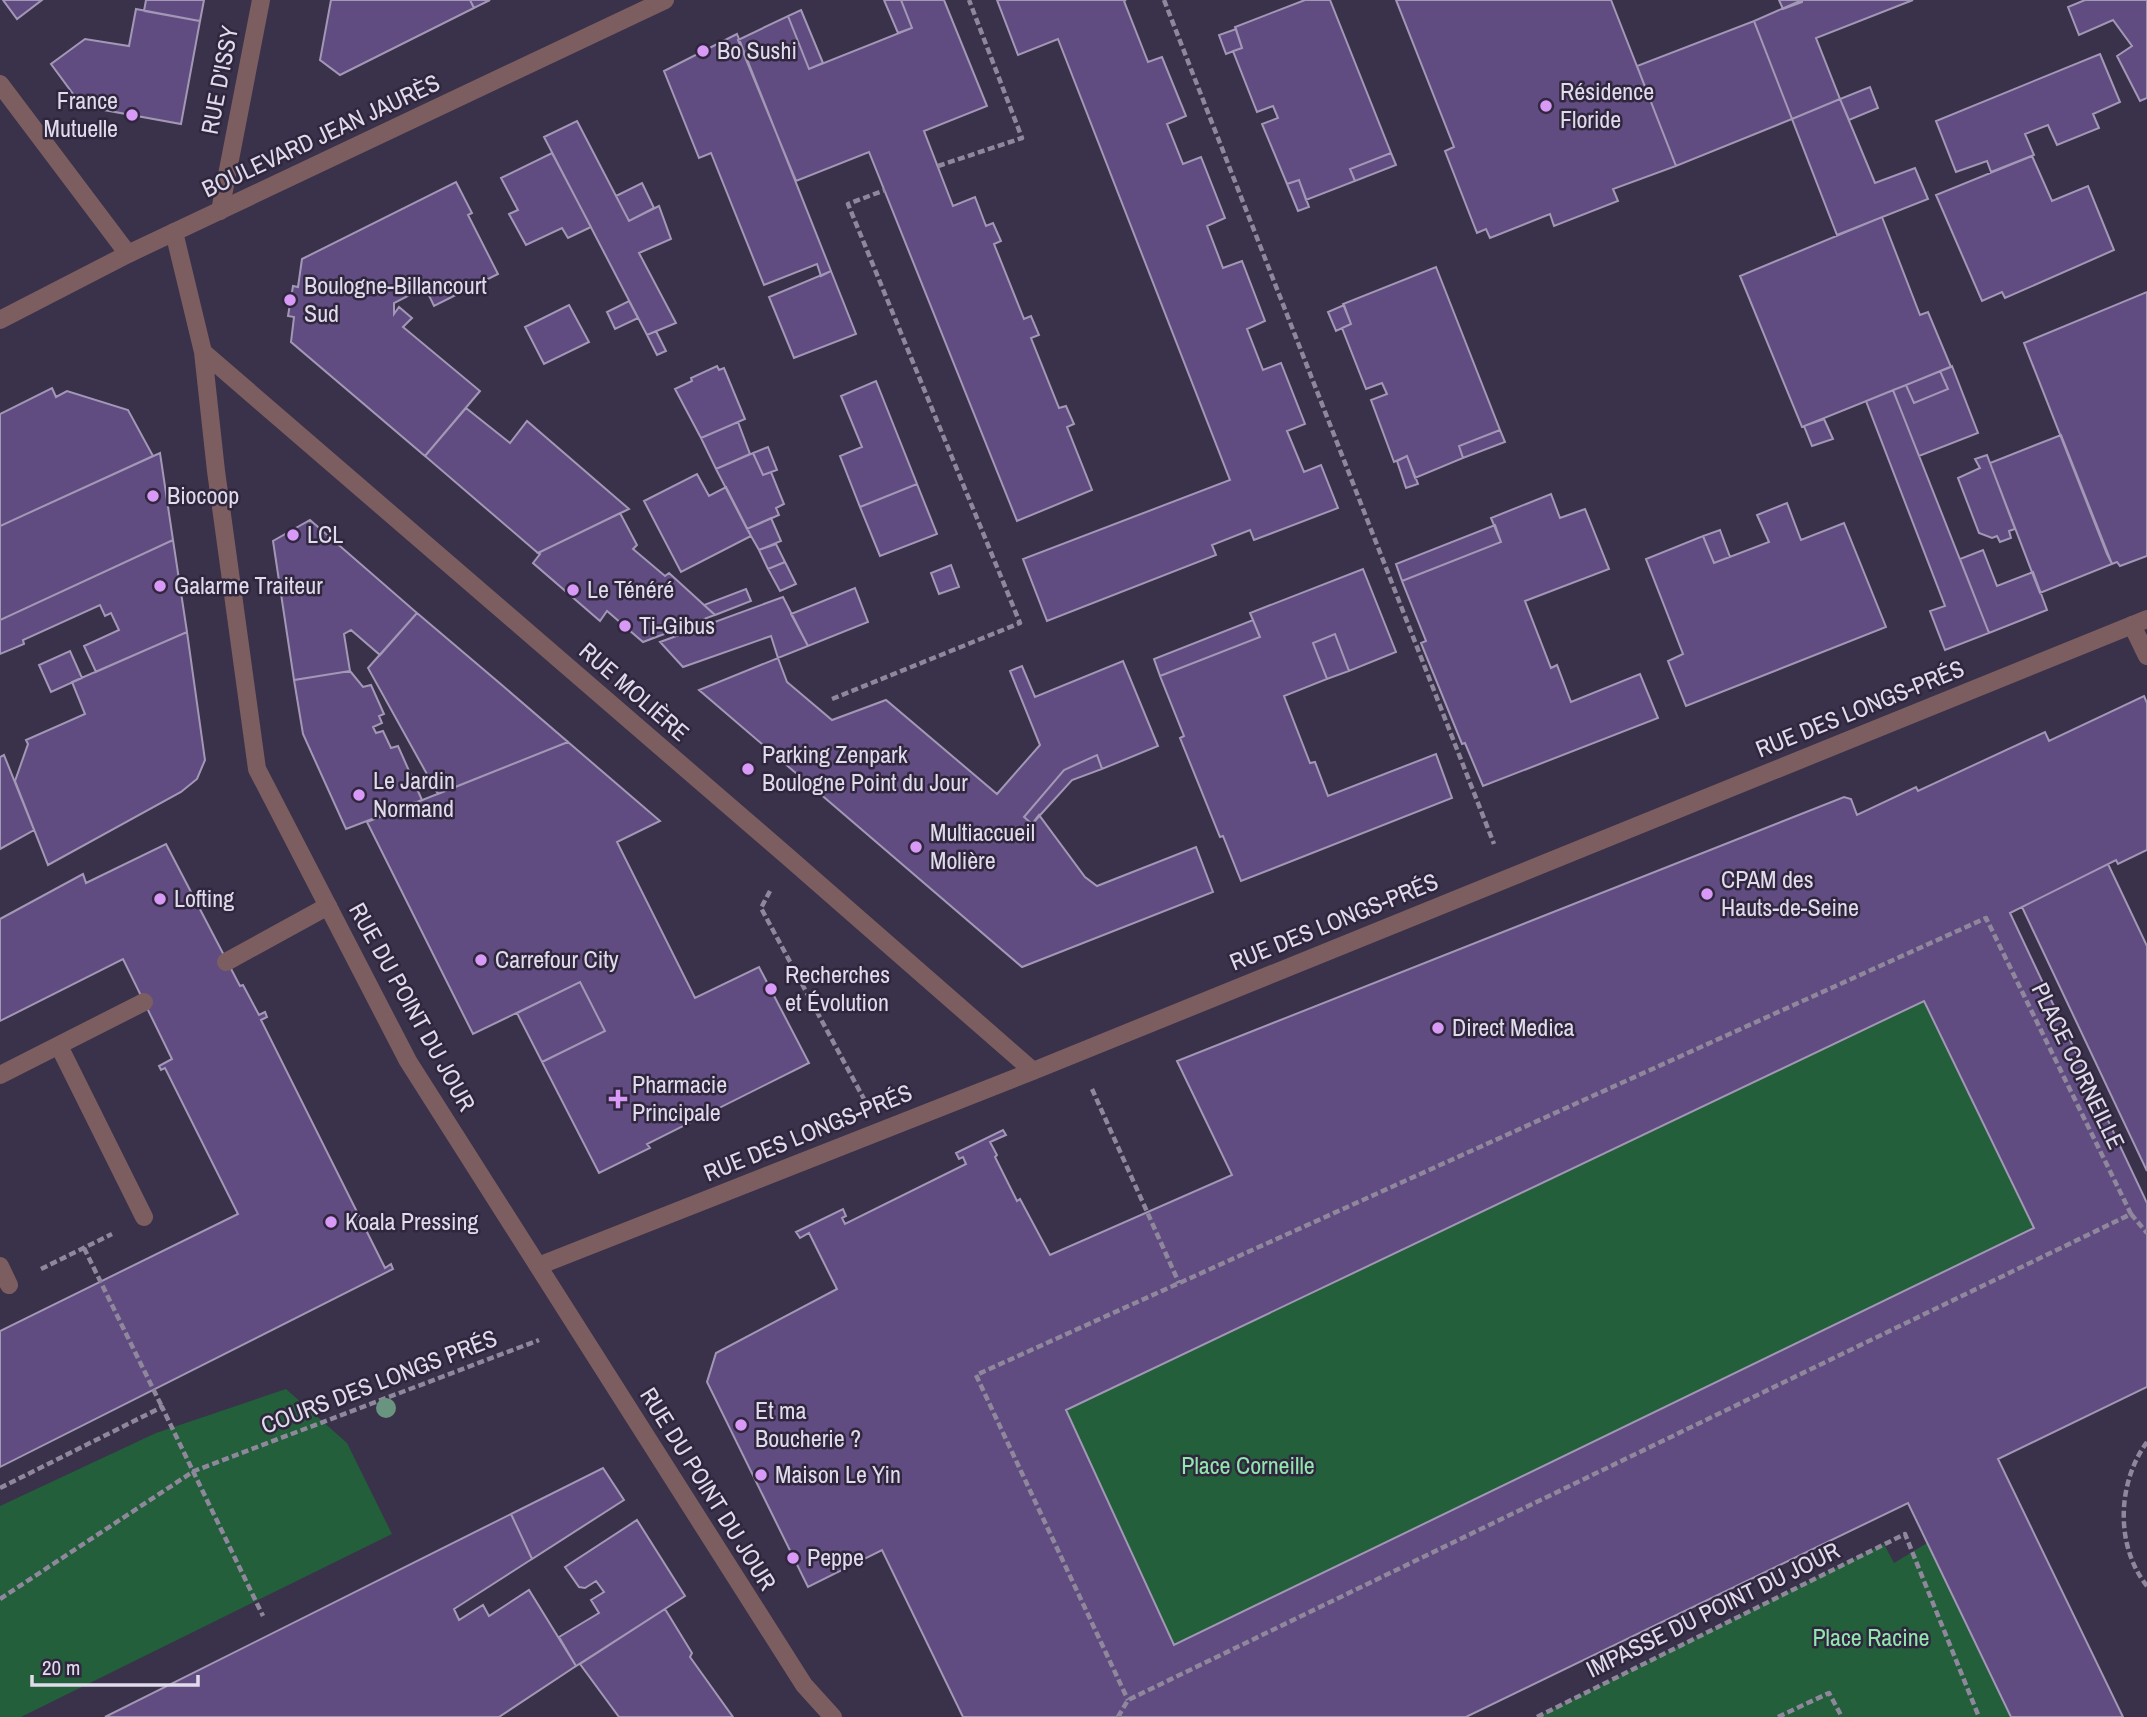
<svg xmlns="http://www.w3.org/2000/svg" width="2147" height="1717" font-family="'Archivo Narrow',sans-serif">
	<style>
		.green { fill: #235f3b }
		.building { fill: #614c81; stroke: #a298b6; stroke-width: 2; fill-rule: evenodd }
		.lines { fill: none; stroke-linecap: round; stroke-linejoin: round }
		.path { stroke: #8f889c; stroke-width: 4.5; stroke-dasharray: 7 3.5; stroke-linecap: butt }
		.service { stroke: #7c5e60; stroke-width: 18 }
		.minor { stroke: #7c5e60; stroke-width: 18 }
		.tertiary { stroke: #7c5e60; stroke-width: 18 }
		.tree { fill: #699580 }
		.poi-dot { fill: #d99af7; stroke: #30273f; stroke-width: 2.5 }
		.labels { text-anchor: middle; stroke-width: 5; stroke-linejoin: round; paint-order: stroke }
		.poi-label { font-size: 24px; fill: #e1dcec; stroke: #30273f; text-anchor: start }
		.street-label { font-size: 24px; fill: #e1dcec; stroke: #30273f }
		.park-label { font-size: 24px; fill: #90e6ac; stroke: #30273f }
	</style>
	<rect width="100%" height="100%" fill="#3a314a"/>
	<path class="green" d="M1924,1001L2034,1228L1174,1645L1066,1410Z
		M286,1389L347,1443L392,1534L21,1717H0V1506L156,1433Z
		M1927,1543L2011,1717H1537L1884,1544L1894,1563Z"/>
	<path class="building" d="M3,0H42L17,19Z
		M146,0H204L200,21L144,11Z
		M331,0H470L474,8L340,75L320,60Z
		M470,0H490L474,8Z
		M884,0H901L912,28L898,33Z
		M901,0H944L987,106L924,131L953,206L975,197L986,226L993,223L1001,241L994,244L1024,319L1031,316L1039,335L1031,338L1059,408L1066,406L1074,424L1067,427L1092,490L1017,521L869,152L796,181L738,40L788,16L809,69L912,28Z
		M997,0H1126L1124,1L1148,62L1162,57L1186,116L1167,124L1183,164L1201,157L1225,218L1207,226L1223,268L1242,261L1265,321L1247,329L1263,370L1281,363L1305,424L1287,431L1304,472L1321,465L1338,508L1254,540L1250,530L1212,545L1216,555L1047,621L1023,559L1230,480L1058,39L1018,55Z
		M1305,0H1330L1391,153L1350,169L1355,181L1306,200L1299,180L1287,184L1262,124L1278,118L1273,106L1257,112L1233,51L1242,48L1235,27Z
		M1396,0H1611L1676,166L1613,189L1618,201L1554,226L1550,214L1490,238L1486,229L1477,233L1445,151L1454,147Z
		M1779,0H1802V2L1783,9Z
		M1802,0H1913L1816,38L1840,99L1792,119L1754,21Z
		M2085,0H2147V98L2140,101L2117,56L2132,46L2113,20L2079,35L2068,7Z
		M136,9L200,21L181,124L82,106L51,64L85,39L129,46Z
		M801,10L823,63L809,69L788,16Z
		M1754,21L1792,119L1676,166L1637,66Z
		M1236,29L1242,48L1226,54L1219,35Z
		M737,34L831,271L821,276L817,264L764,285L711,153L699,158L664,71Z
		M2100,54L2120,102L2093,114L2099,128L2057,145L2048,125L2025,134L2034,155L1991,172L1987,161L1956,172L1936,121Z
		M1870,87L1878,108L1849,120L1840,99Z
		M1840,99L1875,183L1915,168L1928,199L1837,235L1792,119Z
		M577,121L629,221L659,206L671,239L639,253L676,323L647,335L544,137Z
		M552,153L591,227L568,238L562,228L526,245L509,214L518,210L501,178Z
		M1391,153L1396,165L1355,181L1350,169Z
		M2032,156L2052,201L2088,186L2114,250L2005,298L2002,292L1982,301L1936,195Z
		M1299,180L1309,207L1298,211L1287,184Z
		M456,182L472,213L468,215L498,274L434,306L425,287L394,303V314L399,307L412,318L403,327L480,391L425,456L291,342L294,317L288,316L293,286L298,287L302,259Z
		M642,183L654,208L629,221L616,196Z
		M1882,217L1920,315L1928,312L1951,367L1802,427L1740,276Z
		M1436,267L1500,430L1459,446L1463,458L1415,478L1407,456L1394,462L1371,400L1387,394L1382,383L1366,389L1342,328L1351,324L1343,304Z
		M831,271L856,334L794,358L769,297Z
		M2147,292V556L2120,566L2117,562L2112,564L2107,554L2024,343Z
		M629,301L638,318L615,329L607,312Z
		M569,305L589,342L544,364L525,327Z
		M1344,305L1351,324L1336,331L1328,312Z
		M656,331L666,351L657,355L647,335Z
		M717,366L719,370L724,368L745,419L701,438L675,389L692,381L691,378Z
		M1952,366L1978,433L1919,456L1893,390L1906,385L1914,403L1948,389L1940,371Z
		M1940,371L1948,389L1914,403L1906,385Z
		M876,381L917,484L860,507L840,456L862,447L841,396Z
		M52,388L56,397L67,391L128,410L153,456L0,526V414Z
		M1893,390L1989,633L1945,650L1930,611L1945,606L1866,401Z
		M466,408L510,443L527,421L629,509L538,553L425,456Z
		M1824,419L1833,439L1812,446L1804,426Z
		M738,422L750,454L716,469L701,438Z
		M1500,430L1505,442L1463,458L1459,446Z
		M2061,435L2112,564L2040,593L1990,463Z
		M768,447L777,470L763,475L753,453Z
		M160,453L173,540L0,620V526Z
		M753,453L763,475L771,472L784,504L776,508L779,515L747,529L716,469Z
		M1987,455L2015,529L2009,531L2011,538L2000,542L1997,536L1992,538L1979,533L1958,478L1980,468L1975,459Z
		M1407,456L1418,484L1406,488L1397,461Z
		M697,474L709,496L726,487L751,536L681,572L644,501Z
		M917,484L937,534L880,556L860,507Z
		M1551,494L1560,518L1585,509L1609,569L1525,601L1551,668L1557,665L1571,702L1640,674L1658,718L1483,786L1465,743L1462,744L1421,643L1426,641L1402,581L1501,542L1491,518Z
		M1787,503L1801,540L1844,523L1886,627L1686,706L1668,661L1683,654L1646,559L1703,536L1714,563L1769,542L1757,515Z
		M620,513L637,545L633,549L665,576L669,573L715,615L643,642L607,611L600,621L533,563L540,554L538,553Z
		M771,518L781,541L759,550L747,529Z
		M310,520L417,613L380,655L351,630L344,634L350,671L294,680L273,541Z
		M1495,525L1501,542L1402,581L1396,564Z
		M1720,530L1730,557L1714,563L1703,536Z
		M173,540L187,632L96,672L84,646L119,630L111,613L105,616L100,605L23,640L24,644L0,654V620Z
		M776,544L785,562L768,569L759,550Z
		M1983,550L1997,586L2033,572L2047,610L1989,633L1960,559Z
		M785,562L796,584L780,591L768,569Z
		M951,565L959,587L939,594L931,573Z
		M1363,569L1396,652L1349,671L1335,634L1313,643L1327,679L1284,696L1310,763L1315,762L1328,796L1436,754L1452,798L1241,881L1223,836L1220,837L1180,738L1184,736L1160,676L1260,637L1250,613Z
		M855,588L868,622L808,646L791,614Z
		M746,589L751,601L715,615L704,605Z
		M783,597L808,646L778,658L771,636L683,667L660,642Z
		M417,613L503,686L568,742L438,794L368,668Z
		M1253,620L1260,637L1160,676L1154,659Z
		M187,632L205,760L197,779L181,792L48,865L15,781L28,744L26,740L85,714L72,682Z
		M1335,634L1349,671L1327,679L1313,643Z
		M70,651L82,678L51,692L39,665Z
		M778,658L787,682L832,720L886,700L997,794L1040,745L1010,671L1022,666L1035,697L1123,661L1158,746L1102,769L1097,755L1064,770L1024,817L1032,824L1039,815L1085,877L1097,886L1196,847L1213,892L1022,967L699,690Z
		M350,671L363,687L371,685L384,714L379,716L382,723L373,727L376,733L383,731L391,748L398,746L422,800L346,829L303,734L294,680Z
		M2144,696L2147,703V850L2118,864L2116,860L2010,913L2147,1203V1387L1998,1459L2123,1717H2011L1908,1503L1466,1717H963L882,1550L808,1587L707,1382L716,1353L837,1289L809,1233L800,1238L796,1232L843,1209L846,1216L842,1218L845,1224L966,1164L963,1157L959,1159L956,1153L1003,1130L1006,1135L990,1142L997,1155L995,1157L1017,1201L1020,1199L1050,1255L1232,1175L1177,1061L1844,797L1851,799L1857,815L1916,787L1918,791L2045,732L2049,741ZM1924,1001L2034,1228L1174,1645L1066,1410Z
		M568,742L660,821L617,842L695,998L759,967L809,1063L647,1144L650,1148L599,1173L542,1062L605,1031L580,982L473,1034L367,822Z
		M4,755L34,830L0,849V757Z
		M1097,755L1102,769L1072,780L1032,824L1024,817L1064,770Z
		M166,844L240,986L243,985L259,1015L265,1012L267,1017L261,1020L385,1268L391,1264L393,1269L0,1467V1331L238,1214L165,1068L161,1070L159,1066L172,1059L123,959L0,1021V919L83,874L86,883Z
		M2108,864L2147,946V1171L2022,907Z
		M580,982L605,1031L542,1062L517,1013Z
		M603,1468L624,1500L532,1559L511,1514Z
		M511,1514L532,1559L454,1609L459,1620L483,1605L489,1616L529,1590L576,1666L499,1717H105Z
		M637,1520L685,1596L576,1666L559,1637L599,1613L591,1600L604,1592L596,1581L585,1588L579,1587L565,1567Z
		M665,1609L692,1653L690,1657L733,1717H619L580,1664Z"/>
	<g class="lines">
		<path class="path" d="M1164,0L1494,844
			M938,166L1022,138L969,0
			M832,699L1020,623L848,204L885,190
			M770,891L761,908L864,1099
			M1092,1089L1179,1283
			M2131,1214L2147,1233
			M84,1248L162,1407
			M41,1269L112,1234
			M2147,1442C2117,1483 2115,1546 2147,1586
			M0,1488L162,1407L263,1616
			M0,1599L194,1471L539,1340
			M1118,1717L1128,1700L2131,1214L1986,918L976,1375L1128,1700
			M1537,1717L1905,1534L1979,1717
			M1778,1717L1829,1693L1842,1717"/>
		<path class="service" d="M2132,625L2147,656
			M226,962L328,906
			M59,1046L144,1217
			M0,1075L144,1002
			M0,1266L9,1285"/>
		<path class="minor" d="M0,84L128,254
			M220,211L261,0
			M174,232L203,352L216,471L257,769L408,1061L804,1685L833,1717
			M203,352L787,856L1033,1071
			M538,1266L1033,1071L2147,619"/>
		<path class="tertiary" d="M0,320L128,254L665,0"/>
	</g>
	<circle class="tree" cx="386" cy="1408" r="10"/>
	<g class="poi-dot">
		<circle cx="703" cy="51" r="7"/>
		<circle cx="1546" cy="106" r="7"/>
		<circle cx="132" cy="115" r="7"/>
		<circle cx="290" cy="300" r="7"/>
		<circle cx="153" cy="496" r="7"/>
		<circle cx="293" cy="535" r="7"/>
		<circle cx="160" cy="586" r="7"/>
		<circle cx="573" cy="590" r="7"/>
		<circle cx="625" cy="626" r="7"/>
		<circle cx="748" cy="769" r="7"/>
		<circle cx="359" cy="795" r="7"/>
		<circle cx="916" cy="847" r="7"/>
		<circle cx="1707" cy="894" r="7"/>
		<circle cx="160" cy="899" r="7"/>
		<circle cx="481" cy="960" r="7"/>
		<circle cx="771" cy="989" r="7"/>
		<circle cx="1438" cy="1028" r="7"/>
		<path d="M614.5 1088.5h7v7h7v7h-7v7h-7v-7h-7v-7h7z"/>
		<circle cx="331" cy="1222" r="7"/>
		<circle cx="741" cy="1425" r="7"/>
		<circle cx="761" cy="1475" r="7"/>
		<circle cx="793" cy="1558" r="7"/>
	</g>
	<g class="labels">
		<g class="poi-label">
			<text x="717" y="59">Bo Sushi</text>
			<text x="1560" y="100">Résidence<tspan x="1560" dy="28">Floride</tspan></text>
			<text x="118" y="109" text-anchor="end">France<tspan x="118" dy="28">Mutuelle</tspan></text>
			<text x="304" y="294">Boulogne-Billancourt<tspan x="304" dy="28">Sud</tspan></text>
			<text x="167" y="504">Biocoop</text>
			<text x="307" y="543">LCL</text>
			<text x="174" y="594">Galarme Traiteur</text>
			<text x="587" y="598">Le Ténéré</text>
			<text x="639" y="634">Ti-Gibus</text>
			<text x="762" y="763">Parking Zenpark<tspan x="762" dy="28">Boulogne Point du Jour</tspan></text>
			<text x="373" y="789">Le Jardin<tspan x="373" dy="28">Normand</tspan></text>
			<text x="930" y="841">Multiaccueil<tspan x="930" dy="28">Molière</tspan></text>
			<text x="1721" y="888">CPAM des<tspan x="1721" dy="28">Hauts-de-Seine</tspan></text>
			<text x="174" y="907">Lofting</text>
			<text x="495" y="968">Carrefour City</text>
			<text x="785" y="983">Recherches<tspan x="785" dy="28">et Évolution</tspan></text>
			<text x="1452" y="1036">Direct Medica</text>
			<text x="632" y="1093">Pharmacie<tspan x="632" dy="28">Principale</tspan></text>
			<text x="345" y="1230">Koala Pressing</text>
			<text x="755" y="1419">Et ma<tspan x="755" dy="28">Boucherie ?</tspan></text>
			<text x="775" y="1483">Maison Le Yin</text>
			<text x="807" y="1566">Peppe</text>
		</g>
		<g class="street-label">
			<text transform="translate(220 80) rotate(-79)" y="8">RUE D'ISSY</text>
			<text transform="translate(321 136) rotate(-25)" y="8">BOULEVARD JEAN JAURÈS</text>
			<text transform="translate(634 692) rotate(41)" y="8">RUE MOLIÈRE</text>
			<text transform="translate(1860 709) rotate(-22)" y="8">RUE DES LONGS-PRÉS</text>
			<text transform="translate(1334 922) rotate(-22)" y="8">RUE DES LONGS-PRÉS</text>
			<text transform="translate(412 1007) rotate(61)" y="8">RUE DU POINT DU JOUR</text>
			<text transform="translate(2078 1066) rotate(64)" y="8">PLACE CORNEILLE</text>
			<text transform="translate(808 1133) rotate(-22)" y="8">RUE DES LONGS-PRÉS</text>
			<text transform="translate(379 1382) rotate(-21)" y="8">COURS DES LONGS PRÉS</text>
			<text transform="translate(708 1489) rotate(58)" y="8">RUE DU POINT DU JOUR</text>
			<text transform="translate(1713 1610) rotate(-26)" y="8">IMPASSE DU POINT DU JOUR</text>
		</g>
		<g class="park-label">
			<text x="1248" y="1474">Place Corneille</text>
			<text x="1871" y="1646">Place Racine</text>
		</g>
	</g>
	<path d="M32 1675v10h166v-10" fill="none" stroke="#e1dcec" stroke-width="3.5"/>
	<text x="42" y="1675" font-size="21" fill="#e1dcec" stroke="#30273f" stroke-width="5" paint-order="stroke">20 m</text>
</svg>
